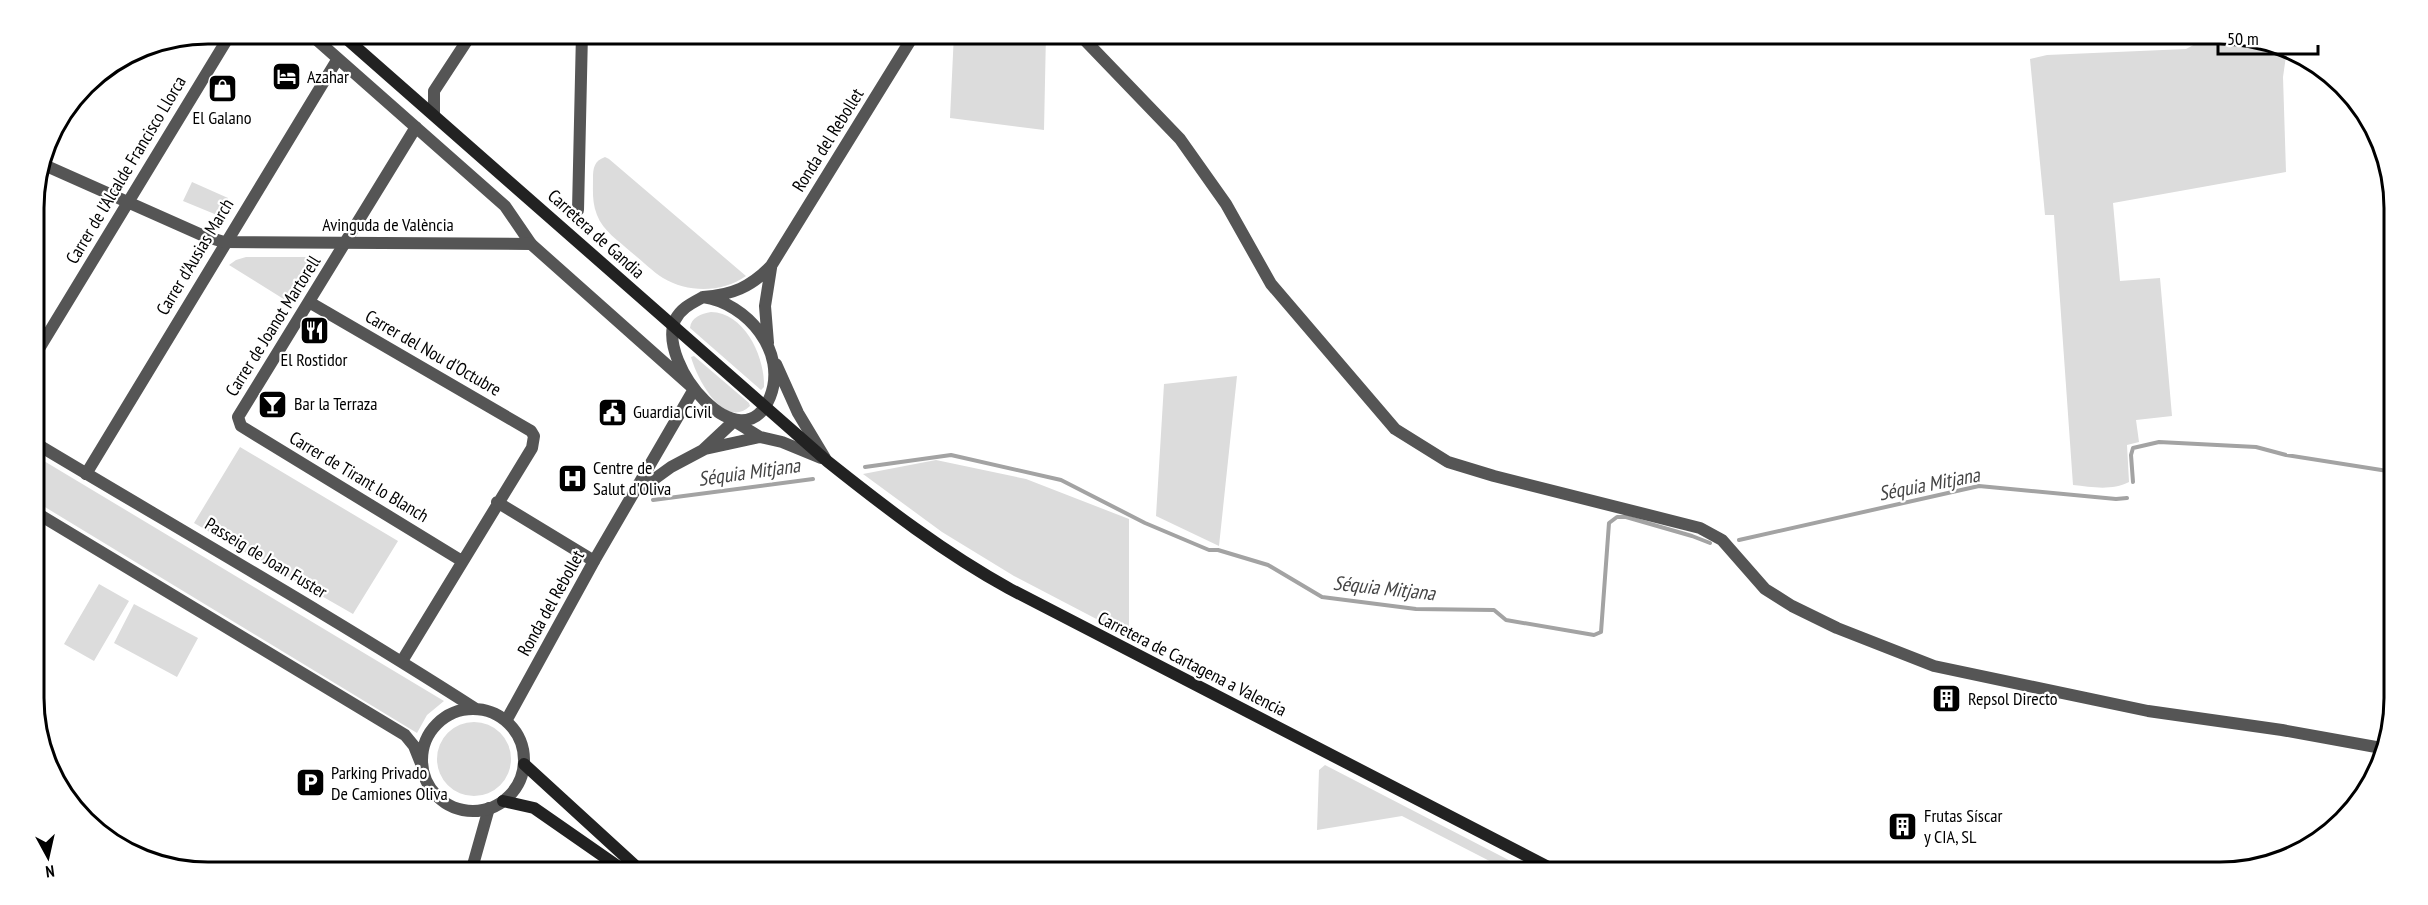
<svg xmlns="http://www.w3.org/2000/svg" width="2428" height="905" font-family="'PT Sans Narrow',sans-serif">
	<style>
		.green { fill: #dcdcdc }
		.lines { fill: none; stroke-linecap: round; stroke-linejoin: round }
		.stream { stroke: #a3a3a3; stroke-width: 4 }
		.minor { stroke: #555; stroke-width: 12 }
		.tertiary { stroke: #555; stroke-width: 12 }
		.secondary { stroke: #222; stroke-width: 12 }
		.labels { text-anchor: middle; stroke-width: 4.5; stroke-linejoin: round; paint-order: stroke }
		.poi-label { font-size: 18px; fill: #000; stroke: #fff; text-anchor: start }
		.street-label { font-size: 18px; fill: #000; stroke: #fff }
		.water-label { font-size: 20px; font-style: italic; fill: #444; stroke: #fff }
		.rim { fill: none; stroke: #000; stroke-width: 3 }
	</style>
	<rect width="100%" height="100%" fill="#fff"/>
	<path class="green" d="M954,33H1046L1044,130L950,118Z
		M2226,34L2277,42L2287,49L2283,77L2286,172L2113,203L2120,281L2160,278L2172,416L2136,420L2139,442L2127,445L2129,482C2111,491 2092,487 2073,485L2054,215H2045L2030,59L2047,55L2186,49L2201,41Z
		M605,157L609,159L746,276C722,293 688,293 663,278C652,271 641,260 631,252C619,241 603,231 597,215C592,203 593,191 593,179C593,168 594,161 605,157Z
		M192,182L228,198L217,215L183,201Z
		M246,257H312L314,264L290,303L229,265L236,260Z
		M711,312C745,313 765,357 764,387L761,390L690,328C691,317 701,314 711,312Z
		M694,356L749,403L750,406C723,431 696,376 691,357Z
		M1237,376L1219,546L1156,516L1164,384Z
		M240,447L398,541L353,614L194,523Z
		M39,460L44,461L444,701L427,715L417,733L35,501V465Z
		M936,460L1026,479L1129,519V636L1014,576L942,532L863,474Z
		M99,584L129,601L94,661L64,644Z
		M134,604L198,638L177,677L114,643Z
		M437 759a37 37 0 1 1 74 0a37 37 0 1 1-74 0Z
		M1325,765L1532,872H1511L1402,816L1317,830L1319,770Z"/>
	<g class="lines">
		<path class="stream" d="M865,467L951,455L1061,480L1145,523L1209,550H1218L1268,565L1322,597L1416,609L1494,610L1506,620L1594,635L1601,632L1609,523L1617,517H1626L1692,536L1710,543
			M2133,482L2131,455L2133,448L2159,442L2256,447L2286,455L2394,472
			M653,500L813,479
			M1739,540L1979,486L2116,499L2127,498"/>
		<path class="minor" d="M309,33L505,206L531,244
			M1078,33L1180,139L1226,204L1271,284L1395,429L1448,462L1494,476L1700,528L1722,540L1765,589L1792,606L1837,628L1934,666L2148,711L2282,730L2387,749
			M434,114V91L472,33
			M416,127L238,417L241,426L462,561
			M578,210L582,33
			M309,302L531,431L534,436L532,448L402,661
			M86,474L337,60
			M497,502L594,561
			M471,872L489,808"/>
		<path class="tertiary" d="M42,164L204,236L224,242L531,244L694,389L594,561L506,721
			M703,297C732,295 751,287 771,266L915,33
			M703,297C747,303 788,352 770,397C742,466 656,364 675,320C681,308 692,303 703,297Z
			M768,343L765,306L771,268
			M34,357L231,33
			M776,364L798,413L825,458
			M35,443C182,531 331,616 476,709
			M705,449L760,437
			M642,488L671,467L703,450L734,421L760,437L782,442L821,458
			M35,512L405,735L414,746L422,766
			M422 760a51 51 0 1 1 102 0a51 51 0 1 1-102 0Z"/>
		<path class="secondary" d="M340,33L827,461C886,508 943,552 1010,589L1558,872
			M524,764L642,872
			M503,801L534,808L626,872"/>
	</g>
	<defs>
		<symbol id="hotel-square" viewBox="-11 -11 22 22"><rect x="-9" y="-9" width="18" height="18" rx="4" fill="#000" stroke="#fff"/><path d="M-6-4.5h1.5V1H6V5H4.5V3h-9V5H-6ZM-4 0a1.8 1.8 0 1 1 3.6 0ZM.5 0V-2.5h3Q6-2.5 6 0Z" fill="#fff"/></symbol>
		<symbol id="shop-square" viewBox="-11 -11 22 22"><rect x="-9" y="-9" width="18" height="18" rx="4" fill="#000" stroke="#fff"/><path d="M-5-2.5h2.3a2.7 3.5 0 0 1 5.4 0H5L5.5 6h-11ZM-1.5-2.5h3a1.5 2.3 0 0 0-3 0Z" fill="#fff"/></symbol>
		<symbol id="restaurant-square" viewBox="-11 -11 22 22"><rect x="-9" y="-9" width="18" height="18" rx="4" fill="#000" stroke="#fff"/><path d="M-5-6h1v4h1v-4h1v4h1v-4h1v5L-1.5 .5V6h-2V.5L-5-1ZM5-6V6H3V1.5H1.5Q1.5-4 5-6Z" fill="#fff"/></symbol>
		<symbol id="bar-square" viewBox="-11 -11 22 22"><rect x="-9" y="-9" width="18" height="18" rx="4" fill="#000" stroke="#fff"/><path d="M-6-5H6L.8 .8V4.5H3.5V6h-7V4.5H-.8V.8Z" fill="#fff"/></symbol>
		<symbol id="civic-square" viewBox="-11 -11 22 22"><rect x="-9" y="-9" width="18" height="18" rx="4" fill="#000" stroke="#fff"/><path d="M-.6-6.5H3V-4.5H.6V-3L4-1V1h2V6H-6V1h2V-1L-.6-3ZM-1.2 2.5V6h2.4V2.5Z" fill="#fff"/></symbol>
		<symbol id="hospital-square" viewBox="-11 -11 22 22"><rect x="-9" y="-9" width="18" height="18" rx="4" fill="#000" stroke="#fff"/><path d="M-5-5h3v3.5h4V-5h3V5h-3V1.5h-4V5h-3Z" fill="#fff"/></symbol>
		<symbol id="building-square" viewBox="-11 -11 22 22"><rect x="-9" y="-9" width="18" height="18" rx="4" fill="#000" stroke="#fff"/><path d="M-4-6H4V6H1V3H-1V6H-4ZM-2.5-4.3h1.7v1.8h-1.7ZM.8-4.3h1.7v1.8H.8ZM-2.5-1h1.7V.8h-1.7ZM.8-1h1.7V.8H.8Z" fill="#fff"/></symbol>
		<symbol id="parking-square" viewBox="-11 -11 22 22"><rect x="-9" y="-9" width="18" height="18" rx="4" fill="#000" stroke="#fff"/><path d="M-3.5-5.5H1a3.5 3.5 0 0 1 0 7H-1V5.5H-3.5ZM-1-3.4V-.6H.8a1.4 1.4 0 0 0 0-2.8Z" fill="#fff"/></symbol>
	</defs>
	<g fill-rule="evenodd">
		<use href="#hotel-square" x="270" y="60" width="33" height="33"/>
		<use href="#shop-square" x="206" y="72" width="33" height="33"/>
		<use href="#restaurant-square" x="298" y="314" width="33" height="33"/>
		<use href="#bar-square" x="256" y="388" width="33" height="33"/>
		<use href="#civic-square" x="596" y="396" width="33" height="33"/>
		<use href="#hospital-square" x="556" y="462" width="33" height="33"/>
		<use href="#building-square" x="1930" y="682" width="33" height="33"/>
		<use href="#parking-square" x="294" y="766" width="33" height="33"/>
		<use href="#building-square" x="1886" y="810" width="33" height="33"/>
	</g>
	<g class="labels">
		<g class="poi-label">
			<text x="307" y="83">Azahar</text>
			<text x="222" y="124" text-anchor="middle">El Galano</text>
			<text x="314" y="366" text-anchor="middle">El Rostidor</text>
			<text x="294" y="410">Bar la Terraza</text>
			<text x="633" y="418">Guardia Civil</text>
			<text x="593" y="474">Centre de<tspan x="593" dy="21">Salut d'Oliva</tspan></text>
			<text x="1968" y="705">Repsol Directo</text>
			<text x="331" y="779">Parking Privado<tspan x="331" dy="21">De Camiones Oliva</tspan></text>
			<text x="1924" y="822">Frutas Síscar<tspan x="1924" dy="21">y CIA, SL</tspan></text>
		</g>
		<g class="street-label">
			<text transform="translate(828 140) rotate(-58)" y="6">Ronda del Rebollet</text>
			<text transform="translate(126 170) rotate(-59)" y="6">Carrer de l'Alcalde Francisco Llorca</text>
			<text x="388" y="231">Avinguda de València</text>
			<text transform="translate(596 234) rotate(42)" y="6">Carretera de Gandia</text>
			<text transform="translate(195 257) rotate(-59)" y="6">Carrer d'Ausias March</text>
			<text transform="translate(273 326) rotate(-58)" y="6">Carrer de Joanot Martorell</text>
			<text transform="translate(433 353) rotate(30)" y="6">Carrer del Nou d'Octubre</text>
			<text transform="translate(359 477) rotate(31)" y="6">Carrer de Tirant lo Blanch</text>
			<text transform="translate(266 558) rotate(31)" y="6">Passeig de Joan Fuster</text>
			<text transform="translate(551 603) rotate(-61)" y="6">Ronda del Rebollet</text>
			<text transform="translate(1192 664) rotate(27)" y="6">Carretera de Cartagena a Valencia</text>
		</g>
		<g class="water-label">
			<text transform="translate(749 472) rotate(-8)" y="7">Séquia Mitjana</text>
			<text transform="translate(1929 484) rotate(-11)" y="7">Séquia Mitjana</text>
			<text transform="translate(1384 588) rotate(6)" y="7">Séquia Mitjana</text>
		</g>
	</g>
	<path d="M0 0H2428V905H0ZM208 44H2220A164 164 0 0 1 2384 208V698A164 164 0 0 1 2220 862H208A164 164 0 0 1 44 698V208A164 164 0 0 1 208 44Z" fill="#fff" fill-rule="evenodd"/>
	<path class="rim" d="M208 44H2220A164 164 0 0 1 2384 208V698A164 164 0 0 1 2220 862H208A164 164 0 0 1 44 698V208A164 164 0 0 1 208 44Z"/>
	<g transform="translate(48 857) rotate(172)" stroke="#ffffff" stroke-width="4.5" paint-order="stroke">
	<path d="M0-4.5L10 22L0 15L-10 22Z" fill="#000000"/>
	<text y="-9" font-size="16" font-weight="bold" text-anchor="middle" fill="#000000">N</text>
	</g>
	<path d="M2218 45v9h100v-9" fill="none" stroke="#000000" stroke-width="3"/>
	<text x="2227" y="45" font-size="18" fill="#000000" stroke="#ffffff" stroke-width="4.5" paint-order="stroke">50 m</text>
</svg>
